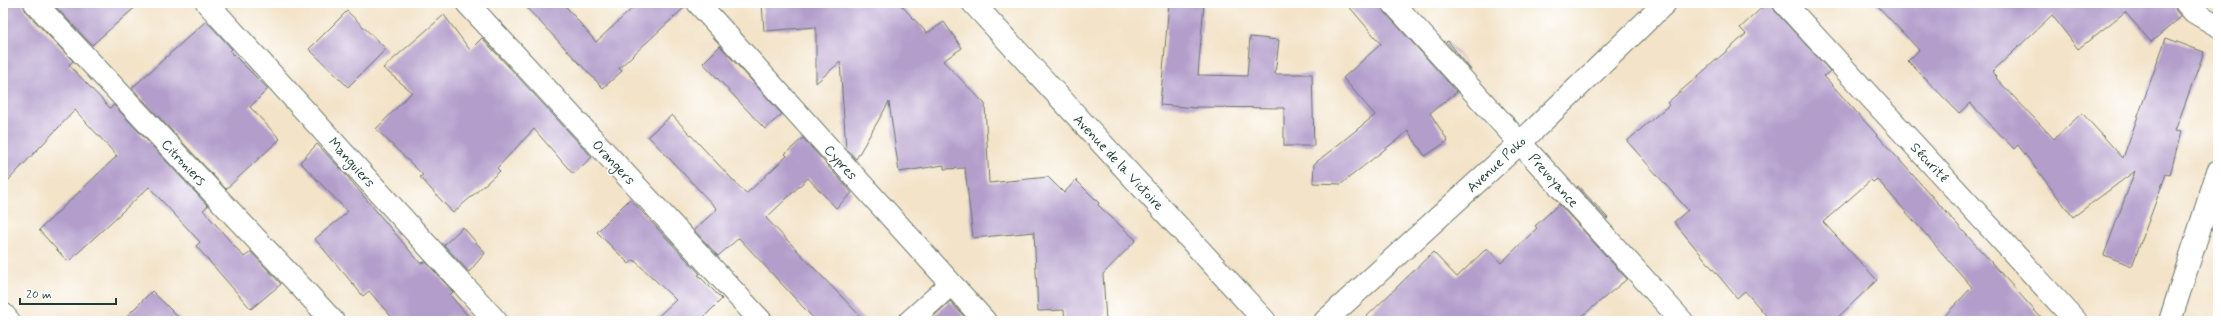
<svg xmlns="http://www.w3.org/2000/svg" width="2221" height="324" font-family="Mynerve,sans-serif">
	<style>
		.building { fill: #b39dcb }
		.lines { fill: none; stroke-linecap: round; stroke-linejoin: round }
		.minor-casing { stroke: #697768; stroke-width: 24 }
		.major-casing { stroke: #697768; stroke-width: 24 }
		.minor { stroke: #fff; stroke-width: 22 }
		.major { stroke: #fff; stroke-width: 22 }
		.labels { text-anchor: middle; stroke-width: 3.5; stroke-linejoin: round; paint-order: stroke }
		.street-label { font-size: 14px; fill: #1f3d34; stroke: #fff }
	</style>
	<rect width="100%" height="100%" fill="#fff"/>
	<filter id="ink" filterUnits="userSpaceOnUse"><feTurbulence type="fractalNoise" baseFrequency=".025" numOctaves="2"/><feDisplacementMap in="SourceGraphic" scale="8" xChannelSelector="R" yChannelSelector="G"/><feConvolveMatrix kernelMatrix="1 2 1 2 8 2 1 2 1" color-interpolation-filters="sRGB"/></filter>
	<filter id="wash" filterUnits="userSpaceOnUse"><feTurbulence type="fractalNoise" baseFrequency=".012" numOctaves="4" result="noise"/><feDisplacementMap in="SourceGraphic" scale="16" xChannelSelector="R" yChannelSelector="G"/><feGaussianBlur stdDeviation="0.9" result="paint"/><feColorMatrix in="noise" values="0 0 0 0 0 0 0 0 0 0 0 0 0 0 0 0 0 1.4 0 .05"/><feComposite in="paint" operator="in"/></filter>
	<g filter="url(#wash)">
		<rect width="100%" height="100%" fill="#f3e3c8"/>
		<g id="blocks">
			<path class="building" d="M3,3H23L26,12L73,61L69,65L110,108L114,105L208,206L203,210L244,257L251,252L281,284L251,309L196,246L200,242L149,187L68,262L39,230L117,156L75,110L3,186Z
				M52,3H140L92,45Z
				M522,3H563L596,42L638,3H686V6L619,68L622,71L603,88Z
				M762,3H899L927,33L944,22L962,48L943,61L985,104L989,183L1048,177L1064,193L1076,180L1099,203L1098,205L1136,240L1103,274L1106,321H1065L1064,310L1038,311L1034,232L973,238L965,168L944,169V165L899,172L889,102L856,159L846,148L840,62L816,83V27L764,31Z
				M1169,3H1204L1198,75L1247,76L1250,37L1279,40L1275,74H1312L1314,146H1284V108L1196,107V108L1160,105Z
				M1346,3H1381L1384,11L1457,92L1430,113L1448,141L1425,156L1408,131L1341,184L1313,183L1314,164L1375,115L1343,78L1381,44Z
				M1767,3H1772L1775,11L1830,71L1824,76L2044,321H1940L1972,287L1877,179L1873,182L1871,180L1823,222L1877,280L1834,321H1771L1745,291L1737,298L1674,222L1688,210L1627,141L1669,105L1667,103L1746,34L1740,28Z
				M1875,3H2174L2176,11L2181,17L2151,42L2125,12L2078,49L2052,15L1992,72L1997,77L1996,78L2054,139L2082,113L2123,158L2166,38L2204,52L2175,131L2181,132L2170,175L2166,174L2132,266L2104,255L2135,171L2073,217L2018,145L2014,149L1970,103L1959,113L1908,61L1919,50Z
				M347,11L386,49L348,87L309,49Z
				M444,15L470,50L482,38L592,157L573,174L534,129L497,168L500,171L453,213L420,177L423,175L376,129L412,92L383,68Z
				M206,21L232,49L230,51L268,89L250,107L280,139L226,189L132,88Z
				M1448,41L1471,70L1446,42Z
				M720,46L782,114L765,129L703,63Z
				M672,115L746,194L787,156L785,154L803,138L852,193L836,208L808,178L766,218L865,321H816L739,238L718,256L694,230L717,209L648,136Z
				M317,144L340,168L420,263L426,262L453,292L450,295L472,321H395L369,291L363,296L315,239L348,212L300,162Z
				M1578,186L1608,218L1607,219L1577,187Z
				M630,199L700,274L698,275L722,299L700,321H653L676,300L634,260L629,264L597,232Z
				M1559,204L1627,279L1576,321H1362L1433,252L1457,277L1487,248L1501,263L1537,228L1535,226Z
				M463,227L485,253L469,272L444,245Z
				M152,291L182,321H122Z
				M950,301L968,321H929Z"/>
		</g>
	</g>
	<g filter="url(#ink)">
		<use href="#blocks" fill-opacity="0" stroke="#697768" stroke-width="1"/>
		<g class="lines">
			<defs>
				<path id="minor" d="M35,3L333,321
					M207,3L496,321
					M467,3L761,321
					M698,3L985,321
					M1393,3L1682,321
					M1784,3L2076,321
					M2186,3L2194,12L2218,26
					M3,314L9,321
					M910,321L951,284
					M1325,321L1520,143L1665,3
					M2170,321L2218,171"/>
				<path id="major" d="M973,3L1265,321"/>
			</defs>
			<use href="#minor" class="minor-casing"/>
			<use href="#major" class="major-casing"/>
			<use href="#minor" class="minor"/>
			<use href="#major" class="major"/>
		</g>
	</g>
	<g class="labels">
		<g class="street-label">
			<text transform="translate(184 162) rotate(47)" y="5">Citroniers</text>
			<text transform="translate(352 162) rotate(48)" y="5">Manguiers</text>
			<text transform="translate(614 162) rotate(47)" y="5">Orangers</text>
			<text transform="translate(841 162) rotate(48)" y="5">Cypres</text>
			<text transform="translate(1119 162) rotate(47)" y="5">Avenue de la Victoire</text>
			<text transform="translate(1930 162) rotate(47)" y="5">Sécurité</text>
			<text transform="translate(1496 164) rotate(-43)" y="5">Avenue Poko</text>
			<text transform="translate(1554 180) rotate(48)" y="5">Prevoyance</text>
		</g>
	</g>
	<rect width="2221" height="324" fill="none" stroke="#fff" stroke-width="16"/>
	<path d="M20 298v6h96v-6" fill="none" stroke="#1f3d34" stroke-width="2"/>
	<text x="26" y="298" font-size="12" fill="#1f3d34" stroke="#ffffff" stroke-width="3" paint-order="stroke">20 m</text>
</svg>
